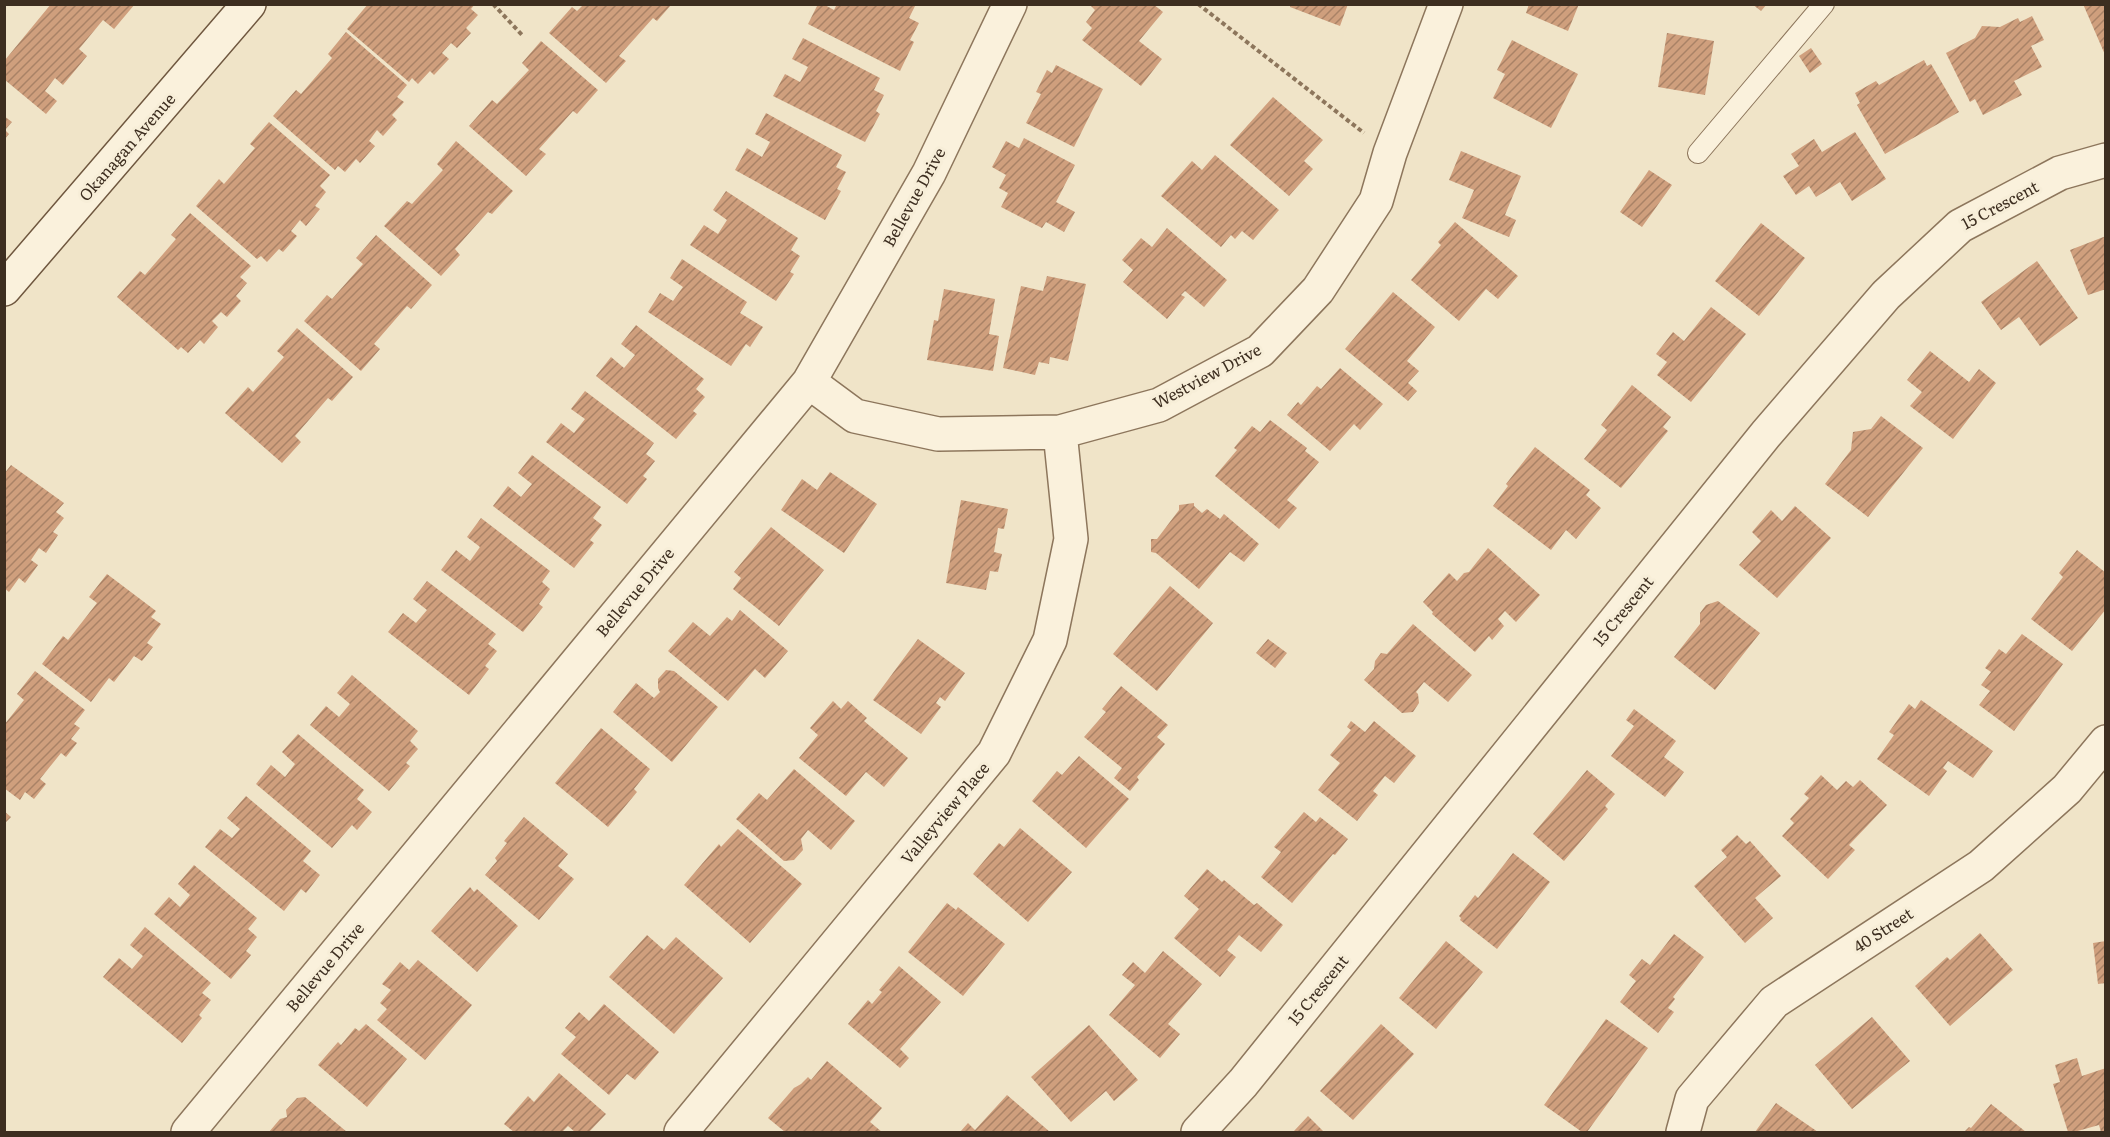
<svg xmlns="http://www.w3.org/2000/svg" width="2110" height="1137" font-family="Literata,serif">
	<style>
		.building { fill: url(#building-hatch) }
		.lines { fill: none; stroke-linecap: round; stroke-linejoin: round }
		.lane-casing { stroke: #8d765c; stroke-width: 22 }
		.street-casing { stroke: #8d765c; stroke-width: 36 }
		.secondary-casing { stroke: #6f573f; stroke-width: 36 }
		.path { stroke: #8d765c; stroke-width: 4; stroke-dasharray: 4.5 3; stroke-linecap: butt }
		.lane { stroke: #faf1dc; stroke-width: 20 }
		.street { stroke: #faf1dc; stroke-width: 33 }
		.secondary { stroke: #faf1dc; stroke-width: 33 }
		.labels { text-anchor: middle; stroke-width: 6; stroke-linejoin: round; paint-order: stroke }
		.street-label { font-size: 16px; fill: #3d2e20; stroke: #f7eed8 }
	</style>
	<defs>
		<pattern id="building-hatch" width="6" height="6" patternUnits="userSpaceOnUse" patternTransform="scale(1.5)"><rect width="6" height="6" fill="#cf9f7d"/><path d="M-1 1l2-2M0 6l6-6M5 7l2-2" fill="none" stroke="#a98266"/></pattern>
	</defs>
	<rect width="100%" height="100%" fill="#f0e4c8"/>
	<path class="building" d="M51,4H135L114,29L103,20L79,49L87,56L63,85L55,78L45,91L57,101L46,114L5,80V60Z
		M368,4L375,6L377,4H475L471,9L478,15L466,28L471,33L457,48L451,43L442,53L449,59L434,75L430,71L418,84L412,78L409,82L347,29Z
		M818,4H823L834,10L837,4L915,6L909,18L919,23L910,40L914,42L900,71L808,24Z
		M1089,4H1153L1163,12L1139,41L1162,59L1141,86L1082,40L1092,28L1086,22L1095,10Z
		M1291,4H1348L1340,26L1290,7Z
		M1529,4H1579L1568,31L1526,13Z
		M1752,4H1767L1761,11Z
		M2083,4H2106V57Z
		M583,5H671L657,21L653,18L619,56L626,61L606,83L549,33L572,7L577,11Z
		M2032,16L2044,40L2031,46L2042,67L2014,81L2022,95L1983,115L1975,99L1970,102L1946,53L1975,38L1982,26L2000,27L2018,18L2020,22Z
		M346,32L407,85L397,97L404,102L392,115L397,120L383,136L377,130L369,141L375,146L360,163L356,159L345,172L338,166L335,170L273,116L296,90L301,94L332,58L328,54Z
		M1667,33L1714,41L1705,95L1658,87Z
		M803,38L880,78L874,90L884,95L876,111L880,114L865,142L773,96L785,74L800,82L808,67L792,59Z
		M1512,40L1578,74L1551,128L1493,98L1505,74L1497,70Z
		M541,41L598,90L577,114L573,111L539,149L546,154L526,176L469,126L492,100L497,104L529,70L522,63Z
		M1811,48L1822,64L1810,73L1799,56Z
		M1924,60L1927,66L1931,64L1959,112L1885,154L1857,105L1860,103L1855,93L1876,81L1879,85Z
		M1056,65L1103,89L1074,147L1026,123L1041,94L1036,92L1047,70L1052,73Z
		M1273,97L1323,140L1304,161L1313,169L1289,196L1230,145Z
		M766,113L842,155L836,167L846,172L837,189L841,191L825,220L735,170L747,148L762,157L770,142L755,134Z
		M4,116L12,122L5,130L9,134L4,140Z
		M269,122L330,175L320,186L326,192L315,206L320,209L306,226L300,220L291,231L297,236L283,252L279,249L267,262L261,256L257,259L196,206L219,179L224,184L255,148L250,144Z
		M1855,132L1886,179L1852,201L1840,182L1816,197L1809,186L1796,195L1783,176L1799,166L1791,154L1814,139L1822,152Z
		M1024,138L1075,165L1056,202L1075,212L1064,232L1046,222L1042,228L1001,207L1008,193L999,188L1006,175L992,167L1006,141L1019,148Z
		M456,141L513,191L492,214L488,212L455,249L460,255L441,276L384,226L407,201L412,204L443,170L437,164Z
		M1461,151L1521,176L1505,215L1516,220L1509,237L1462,218L1474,190L1449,180Z
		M1215,155L1279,210L1253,240L1242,231L1235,239L1231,235L1221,247L1161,196L1192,161L1202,170Z
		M1649,170L1672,185L1642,227L1620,212Z
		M726,191L798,238L791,250L800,256L790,272L794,274L776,301L690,245L704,225L718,234L727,220L713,210Z
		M190,213L251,266L240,277L247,283L236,296L241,301L227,317L221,312L212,321L218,327L204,344L200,340L188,353L181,347L178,350L117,297L140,271L145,275L176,239L171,235Z
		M1455,222L1518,276L1498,299L1486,289L1459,321L1411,280L1441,245L1438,242Z
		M1761,223L1805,258L1759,316L1715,281Z
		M1167,228L1227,280L1204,307L1185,291L1181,295L1185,297L1167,319L1123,282L1133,270L1122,260L1141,238L1152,247Z
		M376,235L432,285L411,309L407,306L374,344L380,349L361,371L304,321L327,295L332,299L363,264L356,258Z
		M2106,236V289L2088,295L2070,250Z
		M682,259L747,302L740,313L763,327L750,347L746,344L731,366L648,312L660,293L673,301L683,287L670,278Z
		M2037,261L2078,318L2040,346L2019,317L2001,330L1981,302Z
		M1047,276L1086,284L1068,361L1050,357L1049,364L1039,362L1035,375L1003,368L1021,286L1043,291Z
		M944,289L995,299L989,334L999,336L993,371L927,360L934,320L938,321Z
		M1393,292L1435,327L1407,361L1419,371L1408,383L1417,391L1408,401L1345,349Z
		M1711,307L1746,334L1691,402L1657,375L1667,362L1656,354L1673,332L1684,341Z
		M636,325L704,379L696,389L705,397L693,411L697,414L676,439L596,376L611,357L624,368L635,355L621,344Z
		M297,328L353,377L332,401L328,398L295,436L301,442L282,463L225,413L248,387L253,392L284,357L277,351Z
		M1930,351L1969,382L1979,369L1996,383L1953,439L1910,406L1922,392L1907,380Z
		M1340,368L1383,404L1360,430L1354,424L1330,451L1287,415L1298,402L1301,405L1317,386L1321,389Z
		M1632,385L1671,417L1663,427L1668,431L1621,488L1584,459L1607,430L1601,425Z
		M585,391L654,443L646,454L655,461L643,476L647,479L627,504L546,442L561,423L574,433L585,419L571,409Z
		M1881,416L1923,448L1868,517L1825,484L1851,450L1853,432L1871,429Z
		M1270,420L1307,448L1305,451L1319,462L1287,500L1297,508L1279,529L1215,476L1237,450L1234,448L1252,426L1260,432Z
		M1535,447L1590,490L1586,495L1601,508L1576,539L1566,530L1551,550L1493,506L1508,486L1506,484Z
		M532,455L601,507L593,518L602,525L590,540L594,543L574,568L493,506L508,486L521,497L532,484L518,473Z
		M11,465L64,503L56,512L64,518L53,532L58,535L46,553L39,548L31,560L38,565L25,583L19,578L9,592L4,588V474Z
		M830,472L877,504L844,553L781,510L802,479L817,490Z
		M961,500L1008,509L1004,529L998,528L994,552L1002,554L998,572L990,571L986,590L946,583Z
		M1194,503V506L1202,513L1207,509L1220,519L1224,514L1259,544L1244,562L1230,552L1199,589L1156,553L1151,552V539H1157L1179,510V505Z
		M1795,506L1831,538L1777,598L1739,565L1761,541L1752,532L1771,510L1782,521Z
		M481,518L550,571L542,582L550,589L539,604L543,607L523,632L441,570L456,550L470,561L480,547L467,537Z
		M771,527L824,570L779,626L733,589L741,578L734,572Z
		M1488,548L1540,595L1516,622L1505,611L1498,619L1504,626L1492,640L1489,636L1475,652L1432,614L1433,612L1423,602L1449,573L1457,581L1464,573L1469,572Z
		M2077,550L2106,573V609L2072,651L2031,619L2063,577L2059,573Z
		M107,574L156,611L151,617L161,624L147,643L153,647L142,661L134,656L114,682L109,678L91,702L42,664L63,636L68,640L97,603L89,597Z
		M427,581L496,634L488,644L497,651L485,666L489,669L469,695L388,632L403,613L416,623L427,610L413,599Z
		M1170,586L1213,623L1157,691L1113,654Z
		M1718,601L1760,633L1715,690L1674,657L1700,624V613L1706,605Z
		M740,610L788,651L765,678L755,669L728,701L668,651L693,622L710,636L727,617L732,621Z
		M1413,624L1472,675L1448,702L1424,682L1416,692L1418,694L1419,703L1413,712L1402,713L1364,680L1374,669L1375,661L1381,653L1387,654Z
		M2022,634L2063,664L2014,731L1979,705L1990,691L1981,685L1991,672L1985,668L1999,649L2006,654Z
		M918,639L965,673L945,701L940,697L936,703L941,707L921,734L873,700Z
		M1268,639L1287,653L1275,668L1256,653Z
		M666,670L674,671L718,707L672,762L613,712L636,683L654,698L660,692L658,688V679Z
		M35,671L85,710L74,724L80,728L71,739L77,743L66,757L61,753L40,779L46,784L34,799L25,792L20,800L4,788V725L24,700L17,694Z
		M352,675L418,731L410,741L418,749L406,763L410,766L389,791L310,725L326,706L339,717L350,704L337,693Z
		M1121,686L1168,725L1157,737L1165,744L1137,777L1139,780L1130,791L1114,778L1122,768L1084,737L1106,712L1102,709Z
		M1921,700L1993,751L1973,778L1948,761L1943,768L1947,771L1929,796L1877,759L1894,735L1889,732L1909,704L1915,709Z
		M833,701L841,709L848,701L867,718L864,721L908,758L884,787L866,772L846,796L799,758L818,735L810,728Z
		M1634,709L1676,741L1664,757L1684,772L1665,797L1611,756L1634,726L1626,720Z
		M1351,721L1365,732L1374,721L1416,756L1394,783L1385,776L1373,791L1378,795L1357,821L1318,790L1340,763L1330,755L1351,730L1347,727Z
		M601,728L650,769L634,789L637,792L608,827L555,783Z
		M298,734L364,790L357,799L372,812L357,830L352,825L332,848L256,784L271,765L285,777L295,764L282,752Z
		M1079,756L1129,799L1086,848L1032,801L1057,771L1062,775Z
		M794,769L855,821L831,850L808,830L801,839L803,850L794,860L784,861L736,819L759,793L767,800Z
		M1587,770L1615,794L1605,806L1608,809L1564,861L1533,834Z
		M1821,775L1837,790L1846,781L1853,787L1860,780L1887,805L1849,845L1855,850L1828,879L1782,836L1794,823L1790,819L1809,798L1804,794Z
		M246,796L311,851L303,861L320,875L306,893L301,889L284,911L205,847L220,829L232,838L240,829L227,818Z
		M4,811L11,817L4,824Z
		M1304,812L1316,822L1320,817L1348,839L1335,855L1333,854L1292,903L1261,877L1281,852L1274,847Z
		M524,817L568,854L558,866L574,879L539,920L485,875L497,861L495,858L507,843L504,841Z
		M1020,828L1072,872L1028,922L973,874L999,843L1004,847Z
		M738,829L802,884L750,943L684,885L719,844L721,847Z
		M1737,835L1746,844L1750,841L1781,876L1755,898L1773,918L1745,943L1694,886L1727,857L1721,850Z
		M1513,853L1550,882L1497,949L1460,920L1461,918L1459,916L1475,895L1478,898Z
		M194,865L257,918L248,929L257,937L246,951L251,955L231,979L154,914L169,897L180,907L190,895L178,884Z
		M1207,869L1222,882L1224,880L1254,905L1257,903L1283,925L1261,952L1239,935L1227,950L1236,957L1220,977L1174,938L1199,909L1184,896Z
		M470,887L474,892L477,889L518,926L477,972L431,931Z
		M947,903L956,910L958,907L1005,944L963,996L908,952Z
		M145,927L211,983L202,993L211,1000L199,1015L202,1018L182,1043L103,977L119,958L132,969L143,956L130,945Z
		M1980,933L2013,970L1950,1026L1915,986L1947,957L1950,960Z
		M1674,934L1704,957L1673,997L1675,999L1668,1008L1674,1012L1658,1033L1620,1002L1636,981L1629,975L1642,959L1650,965Z
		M647,935L664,950L676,937L723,978L674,1034L609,977Z
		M1446,941L1483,972L1436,1029L1399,998Z
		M2106,941V983L2098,984L2093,943Z
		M1163,951L1202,984L1168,1024L1180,1034L1160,1058L1109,1015L1135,985L1122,975L1133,962L1145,973Z
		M418,960L472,1005L425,1060L377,1020L387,1009L380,1003L391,990L382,984L400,962L409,970Z
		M899,966L941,1002L900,1049L909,1058L900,1068L848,1024L868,1000L872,1004L882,992L879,990Z
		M604,1004L659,1052L635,1080L627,1074L609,1095L561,1054L576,1037L565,1028L579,1012L589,1021Z
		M1872,1017L1910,1061L1852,1109L1815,1065Z
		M1606,1019L1648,1048L1587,1132H1582L1544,1105Z
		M366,1024L407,1059L367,1107L318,1065L338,1042L341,1045L355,1028L359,1031Z
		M1381,1024L1414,1054L1353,1120L1320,1091Z
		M1089,1025L1138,1080L1114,1101L1106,1091L1071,1122L1031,1077Z
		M2077,1058L2082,1076L2106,1068V1132H2101L2099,1125L2074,1132H2068L2053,1084L2060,1082L2055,1065Z
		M827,1061L882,1108L870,1122L882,1132H785L768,1118L794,1088L801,1084L808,1077L811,1080Z
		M559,1073L606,1114L589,1132H575L568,1126L562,1132H514L504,1124L528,1096L534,1102Z
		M1007,1095L1050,1132H960L968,1123L975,1130Z
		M305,1097L347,1132H269L280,1119L287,1117L286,1110L297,1098Z
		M1776,1103L1818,1132H1755Z
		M1991,1104L2026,1132H1964L1969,1127L1971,1128Z
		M1308,1116L1324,1132L1294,1131Z"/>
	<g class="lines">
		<defs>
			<path id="lane" d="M1698,153L1824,4"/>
			<path id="street" d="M809,382L855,416L938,434L1060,432L1159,405L1260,351L1318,290L1376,201L1390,153L1446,4
				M188,1132L809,382L929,173L1010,4
				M681,1132L994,753L1050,640L1071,539L1060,432
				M1198,1132L1243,1083L1766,434L1886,295L1960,226L2060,173L2106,160
				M1683,1132L1692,1099L1774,1002L1981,866L2067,789L2106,742"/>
			<path id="secondary" d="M4,289L249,4"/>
		</defs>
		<use href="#lane" class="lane-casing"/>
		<use href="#street" class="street-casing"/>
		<use href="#secondary" class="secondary-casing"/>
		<path class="path" d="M493,4L523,36
			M1198,4L1364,133"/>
		<use href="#lane" class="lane"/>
		<use href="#street" class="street"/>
		<use href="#secondary" class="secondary"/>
	</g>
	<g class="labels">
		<g class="street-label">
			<text transform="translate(127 147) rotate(-49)" y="6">Okanagan Avenue</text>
			<text transform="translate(914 197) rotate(-61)" y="6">Bellevue Drive</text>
			<text transform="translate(2000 205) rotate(-28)" y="6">15 Crescent</text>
			<text transform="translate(1207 376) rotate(-28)" y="6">Westview Drive</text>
			<text transform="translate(635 592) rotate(-50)" y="6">Bellevue Drive</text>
			<text transform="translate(1623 611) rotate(-51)" y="6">15 Crescent</text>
			<text transform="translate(945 813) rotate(-50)" y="6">Valleyview Place</text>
			<text transform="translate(1883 930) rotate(-33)" y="6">40 Street</text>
			<text transform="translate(325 967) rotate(-50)" y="6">Bellevue Drive</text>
			<text transform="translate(1318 990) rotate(-51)" y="6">15 Crescent</text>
		</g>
	</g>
	<rect width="2110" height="1137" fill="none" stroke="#3d2e20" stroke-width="12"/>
</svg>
